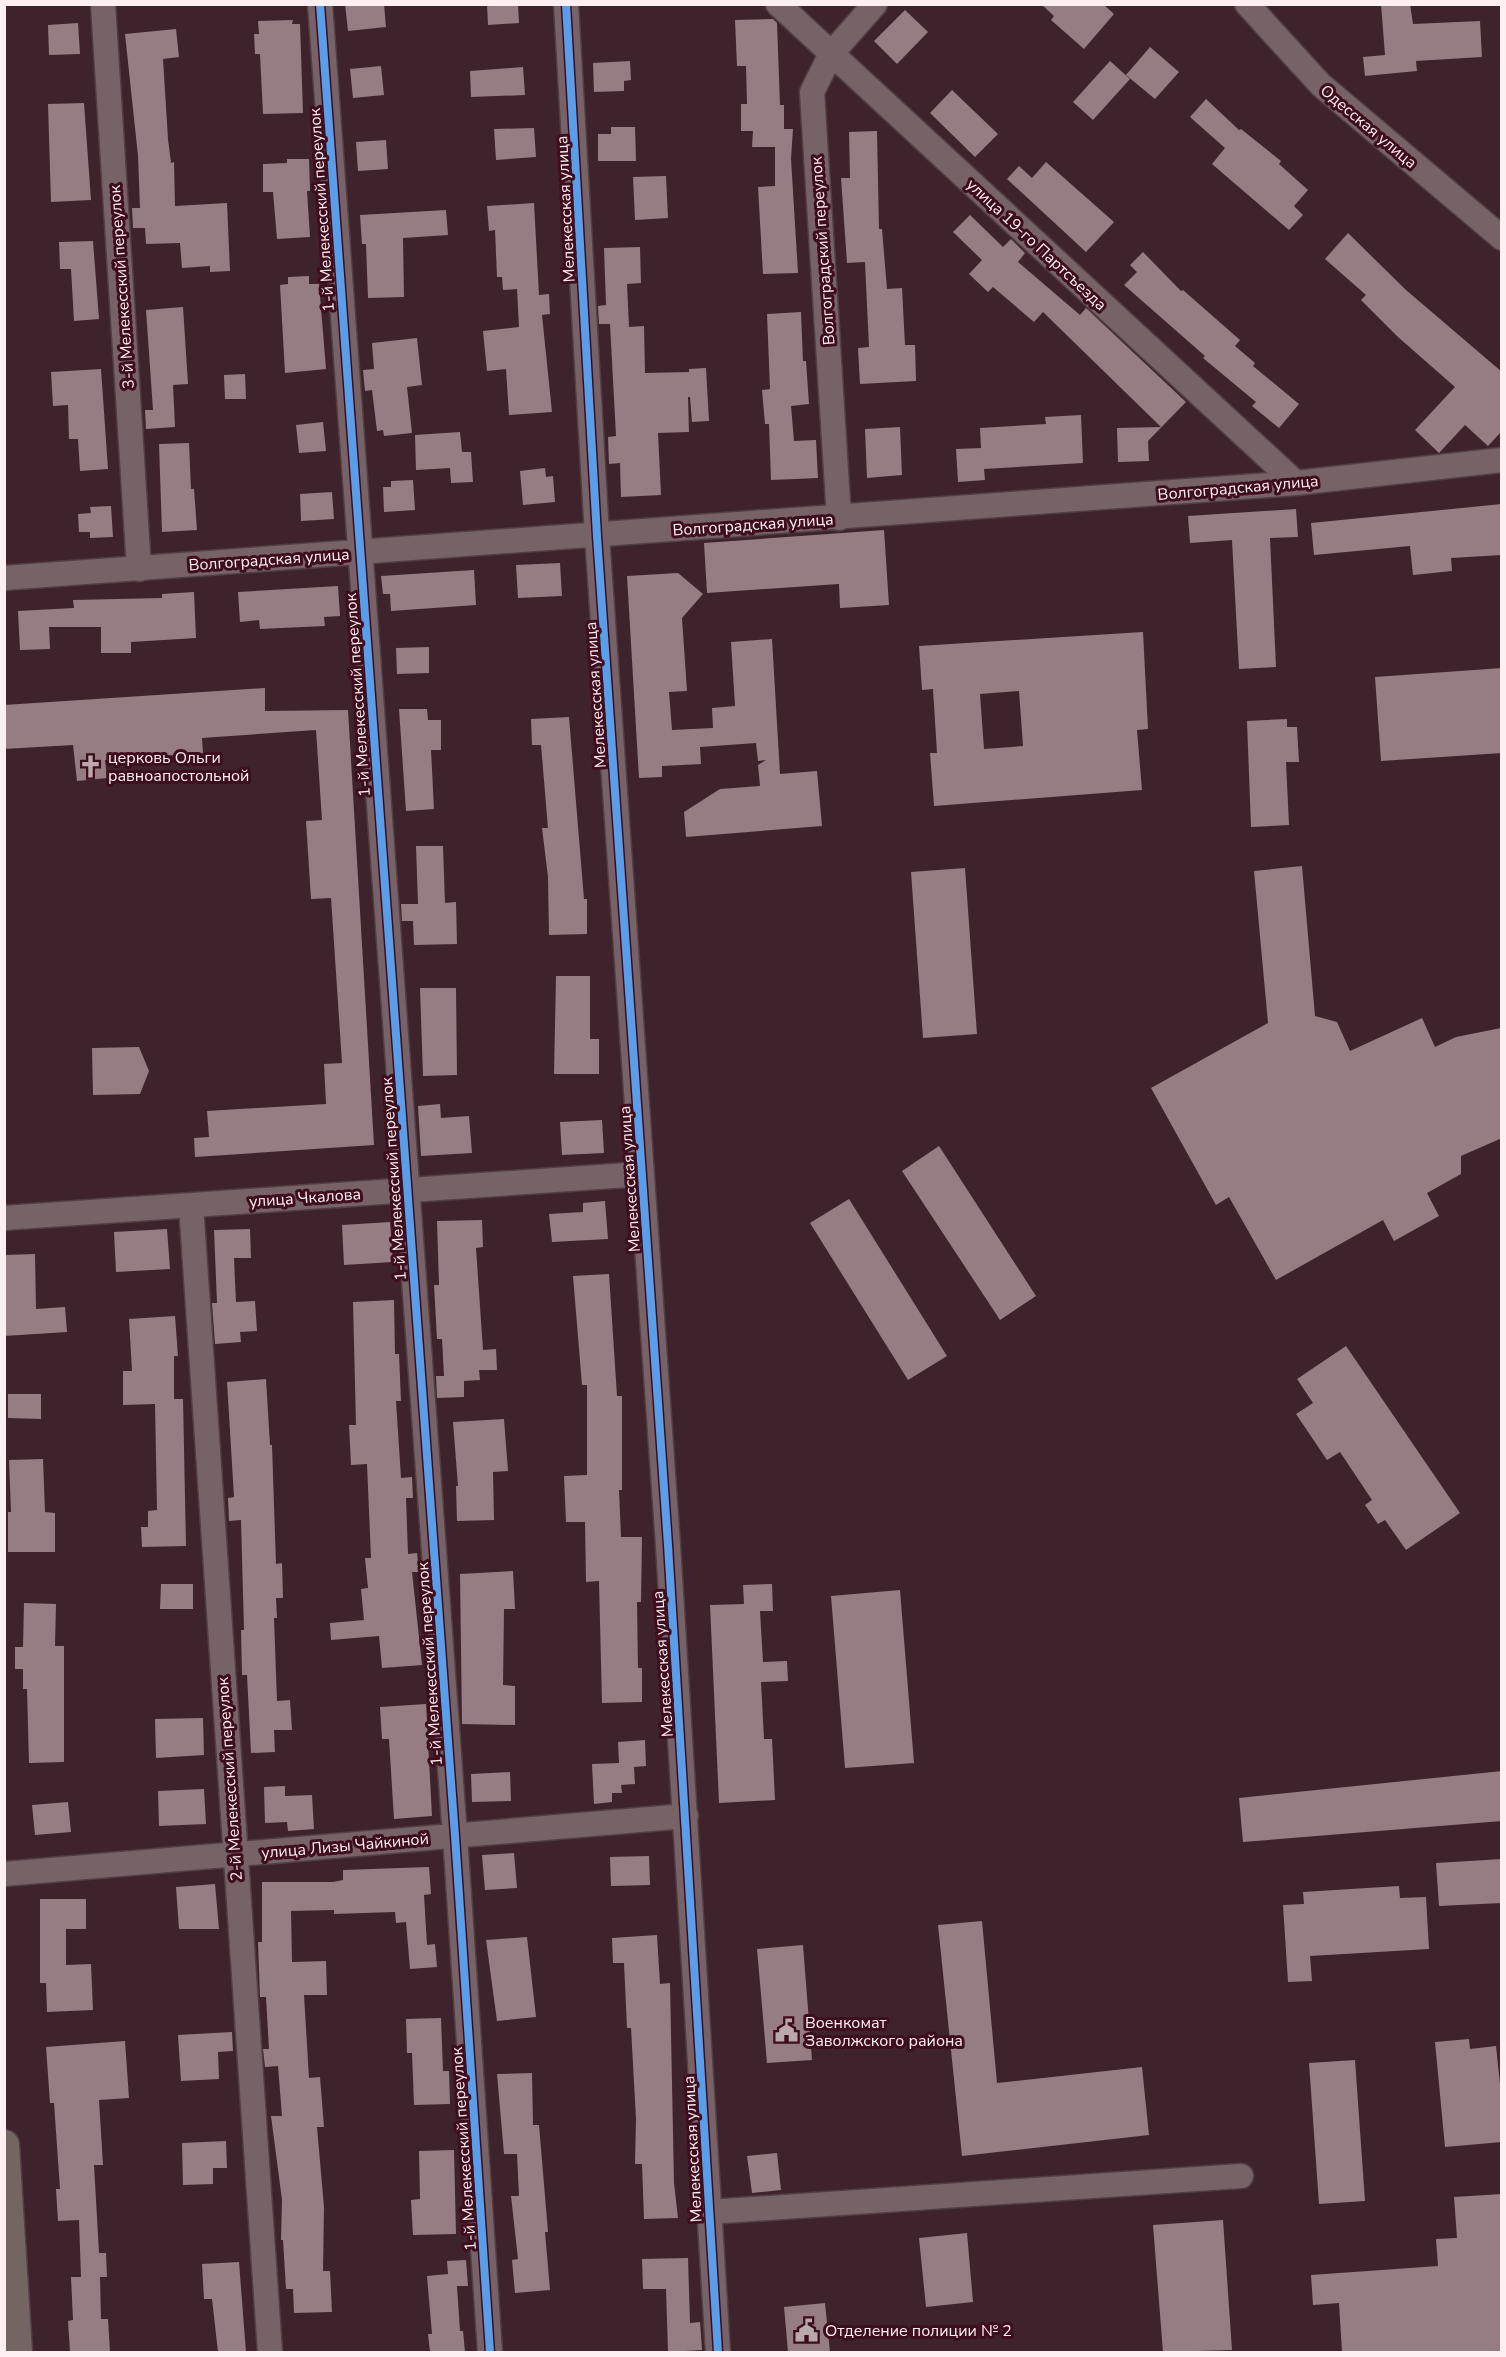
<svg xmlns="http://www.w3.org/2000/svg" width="1506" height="2357" font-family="'Nunito Sans',sans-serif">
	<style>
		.building { fill: #957d83; fill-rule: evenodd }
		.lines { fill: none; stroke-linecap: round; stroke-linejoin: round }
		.minor-casing { stroke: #523f45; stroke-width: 27 }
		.major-casing { stroke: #523f45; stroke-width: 33 }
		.minor { stroke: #766267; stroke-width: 24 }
		.major { stroke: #746462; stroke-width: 30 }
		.cycleway-casing { stroke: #3e0e1e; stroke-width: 11 }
		.cycleway { stroke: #5a9eea; stroke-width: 8 }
		.labels { text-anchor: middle; stroke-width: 6; stroke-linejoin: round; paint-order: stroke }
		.street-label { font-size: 16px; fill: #fdeff2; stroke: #3e0e1e }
		.poi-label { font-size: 16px; fill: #fdeff2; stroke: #3e0e1e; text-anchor: start }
	</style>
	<rect width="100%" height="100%" fill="#3e232c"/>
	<path class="building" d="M345,4H384L386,27L348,31Z
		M487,4H518L519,23L488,25Z
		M1041,4H1103L1114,14L1084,49L1051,20L1054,16Z
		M1381,4H1410L1413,24L1480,21L1482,57L1416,61L1417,71L1365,76L1363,57L1385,55Z
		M905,10L928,32L897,64L874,41Z
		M773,19L777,23L780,105H784V129H793L791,159L798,273L763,274L758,187L775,186V147H752L753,131H741V104H747L746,66H737L735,20Z
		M293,20L292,24H300L303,113L263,114L260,54H255L254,34H259L258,21Z
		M78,23L80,54L49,55L48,25Z
		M176,29L179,57L163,59L168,139L171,163L174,162L175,206L227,203L230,271L210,272V266L182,268L180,243L146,244L145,228H133L132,208H140L138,156L125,34Z
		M1150,47L1179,72L1155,99L1126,75Z
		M630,61L631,80L624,81V91L594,92L593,63Z
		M1110,61L1130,79L1093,120L1073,102Z
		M381,66L384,95L353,98L350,69Z
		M523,67L525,95L471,97L470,71Z
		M952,90L998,134L975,157L930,113Z
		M1206,99L1239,130L1241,129L1281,161L1279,164L1308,190L1294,206L1303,215L1289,230L1212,164L1225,148L1190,117Z
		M84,103L91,200L51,202L48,104Z
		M611,127H635L636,161H598V134H611Z
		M534,128L536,157L496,160L494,129Z
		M877,131L879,229H882L887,289L902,288L905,345H915L916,381L860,384L858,348L869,347L865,262L847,263L841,178H850L849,132Z
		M386,140L388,169L358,171L356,142Z
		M287,159H309L310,191H307L310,237L277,239L273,192H263V164L287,163Z
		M1046,162L1114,222L1086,252L1007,179L1019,166L1032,178Z
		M666,176L668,218L635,220L633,177Z
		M534,203L539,295L549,294L550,314L542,315L552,412L509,415L506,369L487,371L483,331L519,327L517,289L503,290L502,277H497L495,230L489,231L487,206Z
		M446,210L448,235L403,238L404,297L368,298L366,244H362L360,215Z
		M970,215L1003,247L1011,239L1025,253L1018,262L1080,315L1086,308L1186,402L1148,441L1149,461L1118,462L1117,428L1161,427L1043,312L1034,322L993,287L988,292L969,274L982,260L953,232Z
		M1348,233L1406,290L1502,372V431L1488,446L1465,425L1439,453L1415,430L1455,387L1398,337L1361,300L1366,295L1325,259Z
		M93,241L99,319L74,321L71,269H60L59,242Z
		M640,247L641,283L627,284L629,327L644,326L645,373L689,372V369L706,368L709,421L692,422L690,397H688L689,432L658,433L661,495L621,497L620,463L609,464L608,437L616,436L610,324H599L598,306L606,305L604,248Z
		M1143,252L1181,291L1183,290L1240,340L1235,346L1255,363L1253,366L1299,404L1279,428L1252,406L1256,402L1203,358L1205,356L1124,285L1137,272L1130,265Z
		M309,276V284H319L326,369L285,373L280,285L288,284V277Z
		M183,307L188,384L173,385L175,427L146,429L145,410H153L146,310Z
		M801,312L803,361H806L809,404L791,406L794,441L816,440L818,478L771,480L769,424H765L762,390L770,389L767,314Z
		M417,338L422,385L407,387L412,433L384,436L383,430L377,431L372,390L365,391L363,370L374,369L372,343Z
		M101,369L108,469L80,471L78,439H69L68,405L53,406L51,372Z
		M245,374L246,399H225L224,375Z
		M1081,415L1083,463L984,469L985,480L958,482L956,449L981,448L980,428L1046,424L1045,417Z
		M323,422L326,451L299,453L296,425Z
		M900,427L902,475L867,478L865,429Z
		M460,432L462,452H471L473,482L451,483L450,468L416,470L415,435Z
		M189,443L191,489H194L197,530L162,532L159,444Z
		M545,468L546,477L553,476L555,502L523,505L520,471Z
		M413,480L415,510L384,512L383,487H391V481Z
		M332,492L334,519L301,521L300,494Z
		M1502,504V555L1451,558L1452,571L1413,575L1410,546L1314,555L1311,523Z
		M111,506L113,537L90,538V532H79L78,514L91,513L90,507Z
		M1296,509L1298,537L1270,538L1276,667L1239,669L1232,540L1190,543L1188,516Z
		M884,530L889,605L840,608L839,584L707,593L704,543Z
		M560,563L562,596L518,598L516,565Z
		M474,570L476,605L391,611L390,594H383L381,576Z
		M678,573L703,594L682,618L687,691L669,692L672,730L713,728L712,708L735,706L731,642L772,639L780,774L817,771L822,826L686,837L684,812L720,789L760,786L758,765L766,760L758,761L756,743L700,747L701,764L662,766V777L639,778L627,576Z
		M338,586L340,616L324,617L325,626L260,629L259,620L240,622L238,592Z
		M194,592L196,638L131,642V653H101V627H49L50,649L20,650L18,611L74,608L73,600L162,598V594Z
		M1143,632L1148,729L1137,730L1142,790L934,806L930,753H937L933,689L922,690L919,646ZM1019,691L1023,746L984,749L980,694Z
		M429,647V673L397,674L396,648Z
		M1502,668V753L1381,761L1375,677Z
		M265,688V711L348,710L374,1145L195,1157L194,1138L209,1137L207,1111L326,1104L324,1064L342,1063L331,898L311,899L306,821L322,820L316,730L202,738L203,753L105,760L107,778L77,781L73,745L4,749V705Z
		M399,709H427L428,720H441V750H431L434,809L406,811Z
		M569,717L584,899H587V934L549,935L548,877L542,828H548L541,745H532L531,719Z
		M1287,719V727H1297L1299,762H1286L1289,825L1251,827L1247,721Z
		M416,846H443L445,903L456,902L457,944L414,945L413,921H402L401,904H418Z
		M1302,866L1315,1016L1337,1022L1350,1051L1422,1018L1435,1047L1456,1037L1501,1028L1502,1138L1461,1156V1174L1427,1193L1439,1216L1394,1241L1383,1220L1276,1280L1229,1197L1216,1205L1151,1088L1268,1023L1254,871Z
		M965,868L977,1034L923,1038L911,872Z
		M556,976H590V1039H599V1074H554Z
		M420,988H456L457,1075L423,1076Z
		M139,1047L149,1071L140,1094L93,1095L92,1048Z
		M440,1104L441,1118L469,1116L472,1153L421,1156L418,1106Z
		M602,1120L604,1153L562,1155L560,1122Z
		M939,1146L1036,1296L1000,1320L902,1171Z
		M849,1199L947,1356L908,1380L810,1223Z
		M605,1201L608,1239L552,1242L549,1214L583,1212V1203Z
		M482,1220L483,1247L476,1248L483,1350L496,1349L497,1370H479L480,1380L464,1381V1397L437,1398L436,1376H444L442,1339H437L434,1285H439L437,1221Z
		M390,1222L393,1262L344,1265L342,1225Z
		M167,1229L170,1269L116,1272L114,1232Z
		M250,1229L251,1258H234L236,1302L255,1301L257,1331L240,1332L241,1342L215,1344L212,1303H217L214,1230Z
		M35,1254L36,1309L65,1307L67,1332L4,1336V1255Z
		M609,1274L617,1396H622V1490H619L621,1537H642L641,1602H637L638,1668H642V1702L602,1703L599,1581L586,1582L585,1522H566L564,1476L587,1475V1385H582L573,1276Z
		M394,1300L395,1354H399L401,1401H396L401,1478L412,1477L413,1498H406L408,1554L417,1553L419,1572H412L422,1665L382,1668L379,1636L331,1640L330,1623L364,1620L361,1589L368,1588L365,1558H371L367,1464L351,1465L349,1425H356L353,1302Z
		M175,1316L178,1356H174V1399H183L186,1546L142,1547L141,1527H148V1511L157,1510L155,1404L123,1405V1371H132L129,1319Z
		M1346,1346L1460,1513L1406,1550L1385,1520L1378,1524L1365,1505L1372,1500L1340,1452L1327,1460L1296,1414L1313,1403L1297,1379Z
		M266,1379L270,1445H272L276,1564L282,1563L283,1598H276L277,1618H274L277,1701L290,1700L292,1730H274L275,1752L251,1753L247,1675H242L241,1630H244L241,1520L229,1521L228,1498L234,1497L227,1382Z
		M8,1394H41V1419L8,1418Z
		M504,1419L508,1471L493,1472L494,1520L457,1521L456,1486H458L453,1422Z
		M43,1459L45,1512L55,1513V1552H8V1512H11L9,1460Z
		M513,1571L515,1609H504L503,1685L515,1686V1725L462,1724L460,1574Z
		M161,1584H193V1609H160Z
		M772,1584L773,1611H760L763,1662L787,1661L788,1681L761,1682L764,1739H772L775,1800L719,1803L710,1605L744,1604L743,1585Z
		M900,1590L914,1763L845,1768L831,1596Z
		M24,1603L56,1604L55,1646H64V1762L29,1763L27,1689H23V1669H15V1647H23Z
		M426,1704L432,1816L394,1819L389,1739H382L380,1707Z
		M203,1718L204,1755L156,1758L155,1719Z
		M645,1740L646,1766L634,1767L635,1784L621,1785L622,1793H612V1802L594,1804L592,1764L619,1763L618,1742Z
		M1502,1771V1821L1243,1842L1239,1798Z
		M510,1772L511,1801L472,1802L471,1774Z
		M285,1786V1796L312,1795L314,1829L288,1831L287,1822L265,1823L264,1787Z
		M204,1789L206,1824L159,1826L158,1791Z
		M68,1802L71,1832L35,1835L32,1805Z
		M514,1853L517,1888L485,1890L482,1855Z
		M649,1856L650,1885L611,1886L610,1857Z
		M1502,1859V1903L1439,1906L1436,1863Z
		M429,1867L431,1894L424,1895L427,1945L435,1944L437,1967L410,1969L406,1922L396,1923L395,1912L334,1914V1910L291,1911L292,1962L326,1961L327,1995H304L309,2078L320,2077L324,2127H317L324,2207L323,2271H330L332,2312L294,2313L293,2289H286L283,2240H281L282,2200L271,2116H282L278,2066L265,2067L263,2049H269L266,1997H260L258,1942H262V1882H333L343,1880V1870Z
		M215,1884L219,1929H179L176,1887Z
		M1399,1886L1400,1898L1426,1897L1429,1949L1310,1956L1312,1981L1288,1982L1283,1905L1304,1904L1303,1892Z
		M40,1899H86V1929H66V1965L91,1964L93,2010L47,2012L46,1983H40Z
		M982,1921L997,2083L1142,2067L1149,2135L962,2156L938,1925Z
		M657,1935L660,1984L670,1983L674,2183L678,2218L644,2219L642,2164H635L636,2119L631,2028H627L624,1963H613L612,1938Z
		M527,1937L536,2017L497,2021L486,1940Z
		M803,1945L812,2060L767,2063L757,1949Z
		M441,2018L443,2071H449L450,2104L414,2105L412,2053H407L406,2019Z
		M232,2032L233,2051L218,2052L219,2079L181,2081L178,2035Z
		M1469,2039L1470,2049L1496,2046L1502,2103V2142L1445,2147L1435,2042Z
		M125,2041L129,2098L99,2100L103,2165H94L99,2253H106L107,2277H100L101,2319H108L110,2352H70L68,2321L73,2320L71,2277H81L79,2220L58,2221L56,2189H60L54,2103H50L46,2047Z
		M1355,2060L1365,2201L1319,2204L1309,2063Z
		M532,2073L533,2125H539L548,2232H545L550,2290L515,2293L512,2260L518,2259L511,2196H519L517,2154H504L497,2074Z
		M226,2141L227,2168H213V2184L183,2185L182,2143Z
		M454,2150L456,2234L413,2235L411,2200L420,2199L419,2151Z
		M777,2153L781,2190L752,2193L747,2156Z
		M1502,2194V2352H1342L1339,2303L1313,2305L1311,2275L1438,2266L1436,2239L1457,2238L1454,2197Z
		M1223,2220L1232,2350L1163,2352L1153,2225Z
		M967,2233L973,2302L926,2307L919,2238Z
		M688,2258L690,2323L700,2322L702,2350L668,2352L666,2289H643L642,2259Z
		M466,2260L468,2286H457L460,2331H463L465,2352H430L428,2334H432L427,2276L448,2274L447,2261Z
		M239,2262L246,2352H218L212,2299H204L202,2264Z
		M825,2303L830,2352H788L784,2307Z"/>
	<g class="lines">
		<defs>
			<path id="minor" d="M103,4L139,569
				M320,4L455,1836L490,2352
				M566,4L597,536L668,1545L718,2352
				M778,4L1296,483
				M1247,4L1321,85L1502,238
				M839,518L812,92L831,54L875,4
				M4,578L1296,483L1502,460
				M191,1205L270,2352
				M4,1218L642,1174
				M4,1874L686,1816
				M709,2212L1241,2176"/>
			<path id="major" d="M4,2145L17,2352"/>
		</defs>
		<use href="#minor" class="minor-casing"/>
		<use href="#major" class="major-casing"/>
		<use href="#minor" class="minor"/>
		<use href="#major" class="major"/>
		<defs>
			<path id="cycleway" d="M320,4L455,1836L490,2352
				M566,4L597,536L668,1545L718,2352"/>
		</defs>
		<use href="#cycleway" class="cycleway-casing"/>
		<use href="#cycleway" class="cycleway"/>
	</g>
	<defs>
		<symbol id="church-bare" viewBox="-9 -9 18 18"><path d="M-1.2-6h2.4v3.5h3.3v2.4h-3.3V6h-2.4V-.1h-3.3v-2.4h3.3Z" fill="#baa8ad" stroke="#3e0e1e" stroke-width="2.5" paint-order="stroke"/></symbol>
		<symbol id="civic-bare" viewBox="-9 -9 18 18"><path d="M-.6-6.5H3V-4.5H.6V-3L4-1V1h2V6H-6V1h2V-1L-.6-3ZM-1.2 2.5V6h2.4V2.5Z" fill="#baa8ad" stroke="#3e0e1e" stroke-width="2.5" paint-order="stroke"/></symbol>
	</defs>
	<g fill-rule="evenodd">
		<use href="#church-bare" x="74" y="750" width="33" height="33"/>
		<use href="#civic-bare" x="770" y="2014" width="33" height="33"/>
		<use href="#civic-bare" x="790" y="2314" width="33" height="33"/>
	</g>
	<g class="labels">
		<g class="street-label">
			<text transform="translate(1369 126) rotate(40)" y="6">Одесская улица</text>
			<text transform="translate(565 209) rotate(-93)" y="6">Мелекесская улица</text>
			<text transform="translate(321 210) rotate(-94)" y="6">1-й Мелекесский переулок</text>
			<text transform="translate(1037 244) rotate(43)" y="6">улица 19-го Партсъезда</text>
			<text transform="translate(822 251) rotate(-94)" y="6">Волгоградский переулок</text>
			<text transform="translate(121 287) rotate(-94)" y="6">3-й Мелекесский переулок</text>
			<text transform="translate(1238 487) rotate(-5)" y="6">Волгоградская улица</text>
			<text transform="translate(753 524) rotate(-4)" y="6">Волгоградская улица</text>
			<text transform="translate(269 559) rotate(-4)" y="6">Волгоградская улица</text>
			<text transform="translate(357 695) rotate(-94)" y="6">1-й Мелекесский переулок</text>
			<text transform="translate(595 695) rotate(-94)" y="6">Мелекесская улица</text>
			<text transform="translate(393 1179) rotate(-94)" y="6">1-й Мелекесский переулок</text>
			<text transform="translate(629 1179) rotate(-94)" y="6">Мелекесская улица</text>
			<text transform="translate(305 1197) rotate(-4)" y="6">улица Чкалова</text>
			<text transform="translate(429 1664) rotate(-94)" y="6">1-й Мелекесский переулок</text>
			<text transform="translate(662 1664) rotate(-94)" y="6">Мелекесская улица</text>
			<text transform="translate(229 1779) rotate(-94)" y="6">2-й Мелекесский переулок</text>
			<text transform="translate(345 1845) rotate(-5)" y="6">улица Лизы Чайкиной</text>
			<text transform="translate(463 2149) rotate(-94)" y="6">1-й Мелекесский переулок</text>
			<text transform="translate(692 2149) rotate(-93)" y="6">Мелекесская улица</text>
		</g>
		<g class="poi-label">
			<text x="108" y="763">церковь Ольги<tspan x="108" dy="18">равноапостольной</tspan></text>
			<text x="805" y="2028">Военкомат<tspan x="805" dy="18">Заволжского района</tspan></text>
			<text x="825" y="2336">Отделение полиции № 2</text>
		</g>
	</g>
	<rect width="1506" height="2357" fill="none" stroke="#fdeff2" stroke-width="12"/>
</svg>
